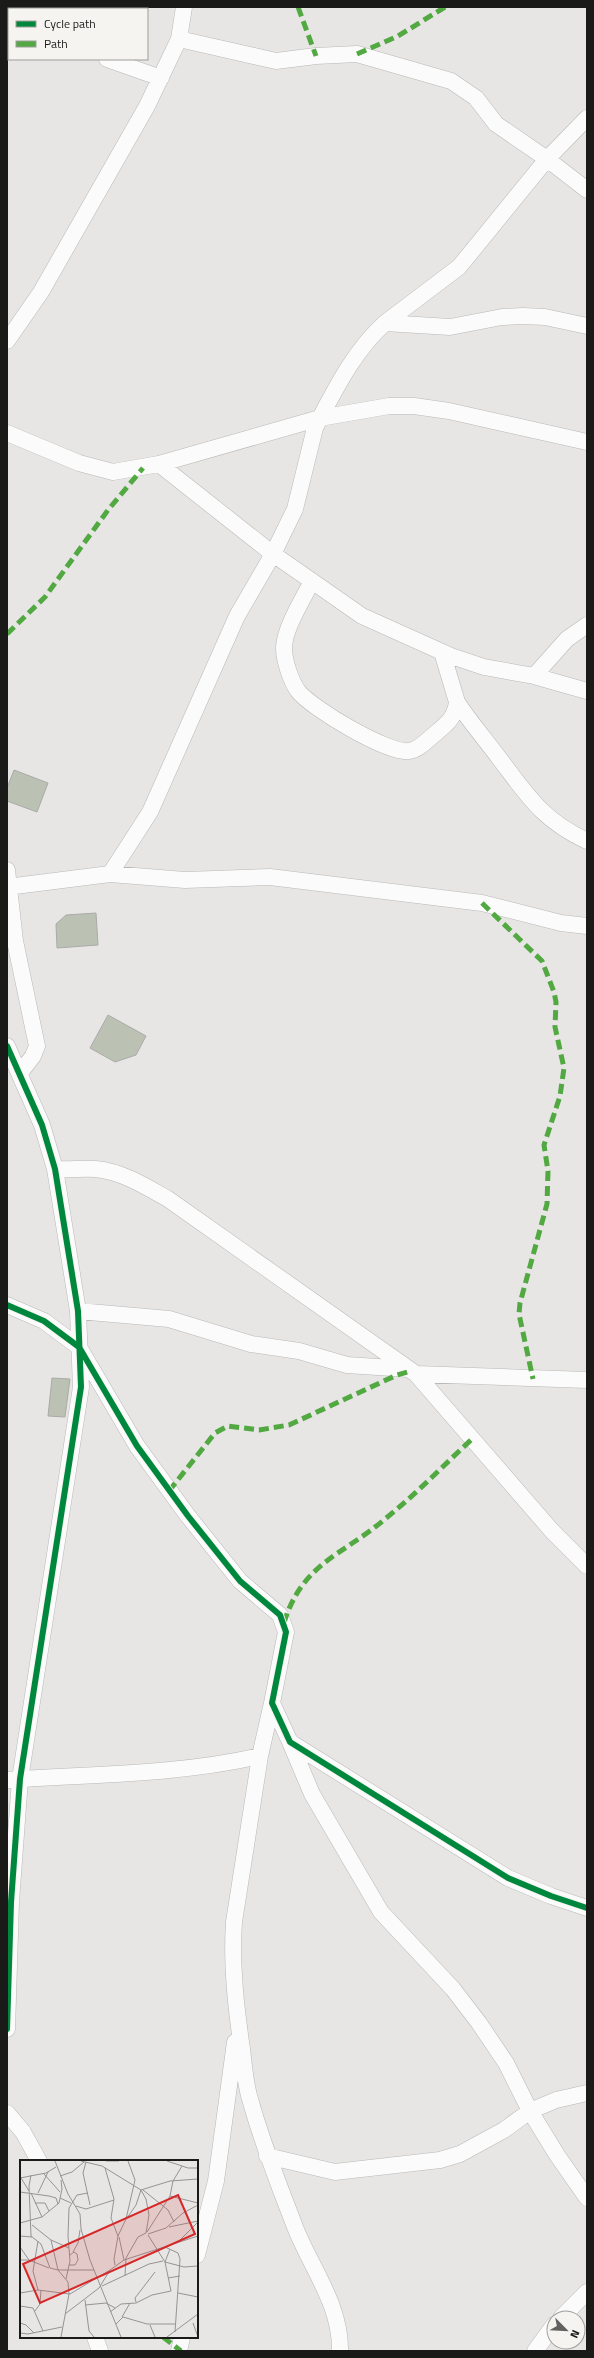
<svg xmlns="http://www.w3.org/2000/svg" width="594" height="2358" font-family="'Titillium Web',sans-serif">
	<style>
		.building { fill: #bbc2b4; stroke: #aaaaa9 }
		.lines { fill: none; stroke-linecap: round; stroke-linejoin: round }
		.minor-casing { stroke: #b9b8b7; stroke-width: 17 }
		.minor { stroke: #fbfbfb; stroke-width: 16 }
		.quiet { stroke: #52a942; stroke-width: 5; stroke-dasharray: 10 5; stroke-linecap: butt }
		.cycleway-casing { stroke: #f5f4f1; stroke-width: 8 }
		.cycleway { stroke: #00873e; stroke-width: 6 }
		.inset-road { fill: none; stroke: #959493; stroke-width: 1 }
		.view { fill: #d62828; fill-opacity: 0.15; stroke: #d62828; stroke-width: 2 }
		.inset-edge { fill: none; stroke: #1a1a18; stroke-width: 2 }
	</style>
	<rect width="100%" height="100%" fill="#e7e6e5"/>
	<path class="building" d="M14,770L48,783L37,812L7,801V788Z
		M96,913L98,945L57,948L56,924L66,915Z
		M108,1015L146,1036L136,1055L115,1062L90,1048Z
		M52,1378L70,1379L65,1417L48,1416Z"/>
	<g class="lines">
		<defs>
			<path id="minor" d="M21,7L24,9
				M179,39L276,61L316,56L357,54L451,81L476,98L496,124L547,159L587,190
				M107,59L161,78
				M385,323L459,267L547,159L587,118
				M7,341L41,292L147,106L179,39L184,7
				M7,433L79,463L113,472L159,464L320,418C338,384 356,349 385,323L450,327L502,317L523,316L545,317L587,326
				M159,464L273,554L362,616L451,656L484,667L534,676L587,691
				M312,581C303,599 284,629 284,648C284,661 291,681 298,691C311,708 388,754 409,751C419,750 428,739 436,733C448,723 455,717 457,702L442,652
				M534,676L567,639L587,625
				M457,702C470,722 485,739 499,758C528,796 542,820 587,841
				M7,870L15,941L37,1046L33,1056L20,1073
				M110,874L150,812L237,616L273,554L295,509L315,428L320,418L389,406H414L449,411L587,442
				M7,887L110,874L185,880L270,877L482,903L561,923L587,926
				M7,1046L42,1125L55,1169L78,1311L81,1387L20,1779L11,1902L7,2029
				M55,1169C69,1170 83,1168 96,1169C123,1172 145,1186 168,1199L416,1374L552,1531L587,1566
				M7,1305L44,1321L79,1347L137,1446L188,1516L240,1581L280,1615L286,1632L272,1703L290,1742L508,1878L551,1896L587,1908
				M78,1311L169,1319L251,1344L299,1351L347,1365L408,1369
				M416,1374L587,1380
				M272,1703L260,1756L234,1922C231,1964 236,2007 242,2049C244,2065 245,2083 250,2099C262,2143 279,2185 295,2227C311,2268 341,2305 340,2351
				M290,1742L312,1794L381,1912L453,1989L479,2023L506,2063L530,2111L557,2155L587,2198
				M7,1780C92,1774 177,1775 260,1756
				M7,2113L23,2132L39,2161
				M267,2156L335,2172L440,2160L460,2154L504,2130L530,2111L556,2100L587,2093
				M197,2255L216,2181L235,2042
				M561,2318L587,2292
				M95,2337L100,2351
				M179,2351L182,2337
				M535,2351L554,2325"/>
		</defs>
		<use href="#minor" class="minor-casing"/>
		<use href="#minor" class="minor"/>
		<path class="quiet" d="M298,7L316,56
			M357,54L398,36L445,7
			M7,634L45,597L108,510L143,468
			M482,903L542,961L554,992L556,1002L555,1027L564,1068L560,1096L544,1145L548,1171L547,1204L520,1303L519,1314L533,1379
			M169,1491L215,1433L228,1426L259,1430L289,1425L397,1375L411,1371
			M284,1623C302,1563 343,1555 385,1519C416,1494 443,1466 472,1439
			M163,2337L181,2351"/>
		<defs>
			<path id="cycleway" d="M7,1046L42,1125L55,1169L78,1311L81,1387L20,1779L11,1902L7,2029
				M7,1305L44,1321L79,1347L137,1446L188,1516L240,1581L280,1615L286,1632L272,1703L290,1742L508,1878L551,1896L587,1908"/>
		</defs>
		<use href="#cycleway" class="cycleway-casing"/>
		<use href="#cycleway" class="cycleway"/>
	</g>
	<g transform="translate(20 2160)">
		<rect width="178" height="178" fill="#e7e6e5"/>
		<path class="inset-road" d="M35,1L48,34L60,54L61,69L70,100L101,177M61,1L82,6L121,30L126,39L129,55L126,73L118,77L106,98L105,116M86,1H99M147,1L168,8H178M66,2L63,13L70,45M85,8L94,39L91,58L98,76M24,14L40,32M11,15L9,26L11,76L21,84L30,108L38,110L48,122L49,134L41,177M40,16L52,12L64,2M0,18L26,13L36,7M1,18L9,31M123,30L148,50L154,62M0,32L29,36L36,38L38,44M11,33L22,57M18,33L28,12M150,36L178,43M40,38L51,43M15,43H25L29,51M56,46L66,49L94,40M107,58L116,45L121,30L150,21L178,19M0,63L22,57L39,43L42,29L41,20M12,65L31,80L49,88M149,67L178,61M127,72L150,36L153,21L162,6M128,74L146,68L163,53L178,45M0,76L12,77M99,77L104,100M31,80L38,110H74M159,81L178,62M0,87L9,100M145,87L158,93L160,99L155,172M150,89L145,102L164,107L178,106M53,92L58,83L60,70M0,100H9L29,108M49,105H55L58,100L57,94L54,92L50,95M95,105L94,99L98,76L106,59L115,20L108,1M148,118L160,116M46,119L50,101L48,76L49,48L57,35L68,33M82,126L129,104L143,101M18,130L13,111L18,81M0,133L18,130L50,134L90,110M158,133L178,137M65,140L69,171L74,177M116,142L115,138L135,112M65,145L86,143L95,148M0,146L13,148L23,171M15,151L20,144L21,130M90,152L101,144L116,143L132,135L151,131L145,102L128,75M45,154L79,128L90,110L104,100L178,76M102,157L110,143M0,163L6,165L14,173M173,163L178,177M96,164L103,157L127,164H155M130,165L135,177M0,173L8,174L42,167M147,177L178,154"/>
		<path class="view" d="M158,35L175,74L20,143L3,104Z"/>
		<rect width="178" height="178" class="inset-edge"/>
	</g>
	<rect width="594" height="2358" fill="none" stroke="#1a1a18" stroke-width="16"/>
	<rect x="8" y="8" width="140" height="52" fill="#f5f4f1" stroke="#9d9d9a"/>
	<rect x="16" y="21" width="20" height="6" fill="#00873e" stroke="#9d9d9a"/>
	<text x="44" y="28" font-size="12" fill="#1a1a18">Cycle path</text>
	<rect x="16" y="41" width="20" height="6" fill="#52a942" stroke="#9d9d9a"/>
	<text x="44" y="48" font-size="12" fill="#1a1a18">Path</text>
	<g transform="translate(566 2330) rotate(114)"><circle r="19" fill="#f5f4f1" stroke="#9d9d9a"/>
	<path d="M0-3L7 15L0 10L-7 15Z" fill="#626160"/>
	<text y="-6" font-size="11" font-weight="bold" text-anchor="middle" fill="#1a1a18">N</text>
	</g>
</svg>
